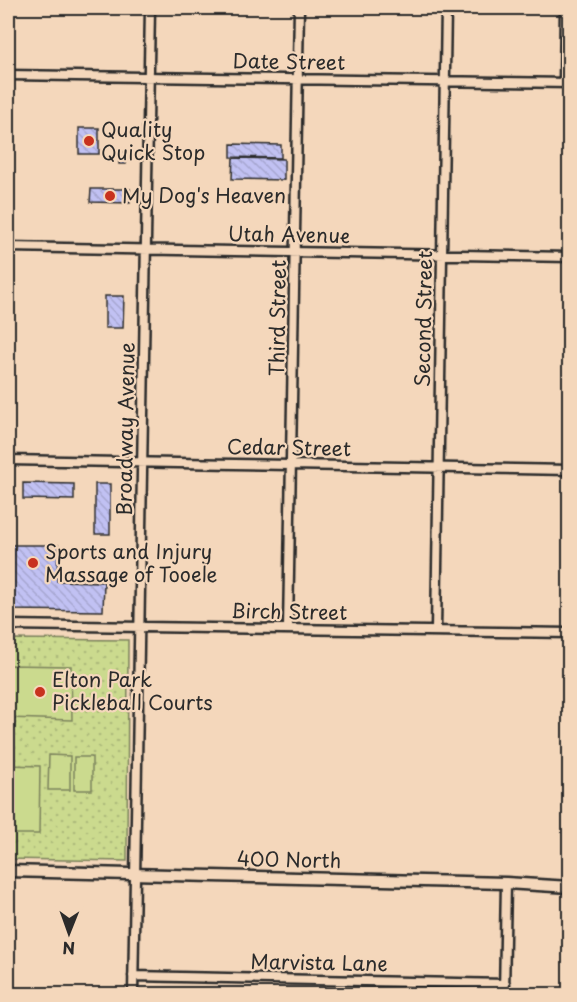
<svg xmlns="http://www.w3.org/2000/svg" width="577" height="1002" font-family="'Playpen Sans',sans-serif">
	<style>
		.park { fill: url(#park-dots); stroke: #7b825c; stroke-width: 1.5 }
		.garden { fill: #cbda8e; stroke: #7b825c; stroke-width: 1.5 }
		.building { fill: url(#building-back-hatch); stroke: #2b2b2b; stroke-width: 1.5 }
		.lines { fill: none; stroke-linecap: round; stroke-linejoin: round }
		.minor-casing { stroke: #2b2b2b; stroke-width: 13 }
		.tertiary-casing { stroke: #2b2b2b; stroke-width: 15 }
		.minor { stroke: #f4d7bb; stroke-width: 8 }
		.tertiary { stroke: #f4d7bb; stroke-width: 10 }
		.poi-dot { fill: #c8321e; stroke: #f4d7bb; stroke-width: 2 }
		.labels { text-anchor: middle; stroke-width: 4.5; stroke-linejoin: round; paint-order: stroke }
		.street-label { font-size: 20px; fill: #2b2b2b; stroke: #f4d7bb }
		.poi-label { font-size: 20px; fill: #2b2b2b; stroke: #f4d7bb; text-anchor: start }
	</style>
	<defs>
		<pattern id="park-dots" width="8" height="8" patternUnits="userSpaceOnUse" patternTransform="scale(1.5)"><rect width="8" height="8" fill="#cbda8e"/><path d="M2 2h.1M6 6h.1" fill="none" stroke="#aebb7b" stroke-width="1.8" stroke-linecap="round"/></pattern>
		<pattern id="building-back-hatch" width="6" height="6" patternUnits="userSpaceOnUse" patternTransform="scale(1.5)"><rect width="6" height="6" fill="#c1c1f3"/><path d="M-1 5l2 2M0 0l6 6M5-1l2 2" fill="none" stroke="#a6a6d0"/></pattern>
	</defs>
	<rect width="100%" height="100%" fill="#f4d7bb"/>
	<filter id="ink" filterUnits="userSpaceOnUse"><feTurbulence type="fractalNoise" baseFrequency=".0167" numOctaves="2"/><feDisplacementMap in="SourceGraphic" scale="12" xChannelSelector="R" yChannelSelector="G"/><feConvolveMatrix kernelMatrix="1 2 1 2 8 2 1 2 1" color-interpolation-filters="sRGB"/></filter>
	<g filter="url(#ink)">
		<path class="park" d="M8,639L128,640L127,861L8,859Z"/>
		<path class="garden" d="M8,665L71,666L72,720L8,718Z
			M49,755L70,756V790H48Z
			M74,757H92V790H74Z
			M8,765L40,766L39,834H8Z"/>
		<path class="building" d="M79,128H99V154H79Z
			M231,144L281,145V158L231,157Z
			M119,152H127L126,164H119Z
			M233,158L284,159V180L232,179Z
			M91,189H130V203L90,202Z
			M105,296H124L123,328H105Z
			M23,483L74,484V500L23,499Z
			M95,484H110V534H95Z
			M9,545H58L57,581L104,582L103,611L8,610Z
			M566,912H570V945H565Z"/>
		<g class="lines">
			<defs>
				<path id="minor" d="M8,75L570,83
					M564,83L565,8
					M8,247L570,257
					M8,460L570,470
					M8,625L570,633
					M288,628L299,8
					M436,630L446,8
					M133,976L505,984
					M133,994L150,8
					M504,994L506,883"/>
				<path id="tertiary" d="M8,871L506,883L570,887"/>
			</defs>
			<use href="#minor" class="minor-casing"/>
			<use href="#tertiary" class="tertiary-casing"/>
			<use href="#minor" class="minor"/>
			<use href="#tertiary" class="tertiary"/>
		</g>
	</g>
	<g class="poi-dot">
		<circle cx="89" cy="141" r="6"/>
		<circle cx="110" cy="196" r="6"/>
		<circle cx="33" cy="563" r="6"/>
		<circle cx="40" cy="692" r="6"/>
	</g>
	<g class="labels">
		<g class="street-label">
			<text transform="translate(289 62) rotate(1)" y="7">Date Street</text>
			<text transform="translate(289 235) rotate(1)" y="7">Utah Avenue</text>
			<text transform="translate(278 318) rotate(-89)" y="7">Third Street</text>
			<text transform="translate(424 319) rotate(-89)" y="7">Second Street</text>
			<text transform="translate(126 429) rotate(-89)" y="7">Broadway Avenue</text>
			<text transform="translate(289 448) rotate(1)" y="7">Cedar Street</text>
			<text transform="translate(289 612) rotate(1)" y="7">Birch Street</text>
			<text transform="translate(289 860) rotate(1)" y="7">400 North</text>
			<text transform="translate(319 963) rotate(1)" y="7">Marvista Lane</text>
		</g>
		<g class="poi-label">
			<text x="101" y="137">Quality<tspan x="101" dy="23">Quick Stop</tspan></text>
			<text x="122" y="203">My Dog's Heaven</text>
			<text x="45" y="559">Sports and Injury<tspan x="45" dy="23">Massage of Tooele</tspan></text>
			<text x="52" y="687">Elton Park<tspan x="52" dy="23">Pickleball Courts</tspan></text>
		</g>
	</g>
	<rect width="577" height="1002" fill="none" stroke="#f4d7bb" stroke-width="30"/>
	<rect x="15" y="15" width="547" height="972" fill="none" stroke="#2b2b2b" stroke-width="2" filter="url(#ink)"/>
	<g transform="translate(69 933) rotate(181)" stroke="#f4d7bb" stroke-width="4.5" paint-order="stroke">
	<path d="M0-4.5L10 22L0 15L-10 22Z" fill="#2b2b2b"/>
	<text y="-9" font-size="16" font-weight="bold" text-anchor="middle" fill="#2b2b2b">N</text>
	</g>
</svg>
